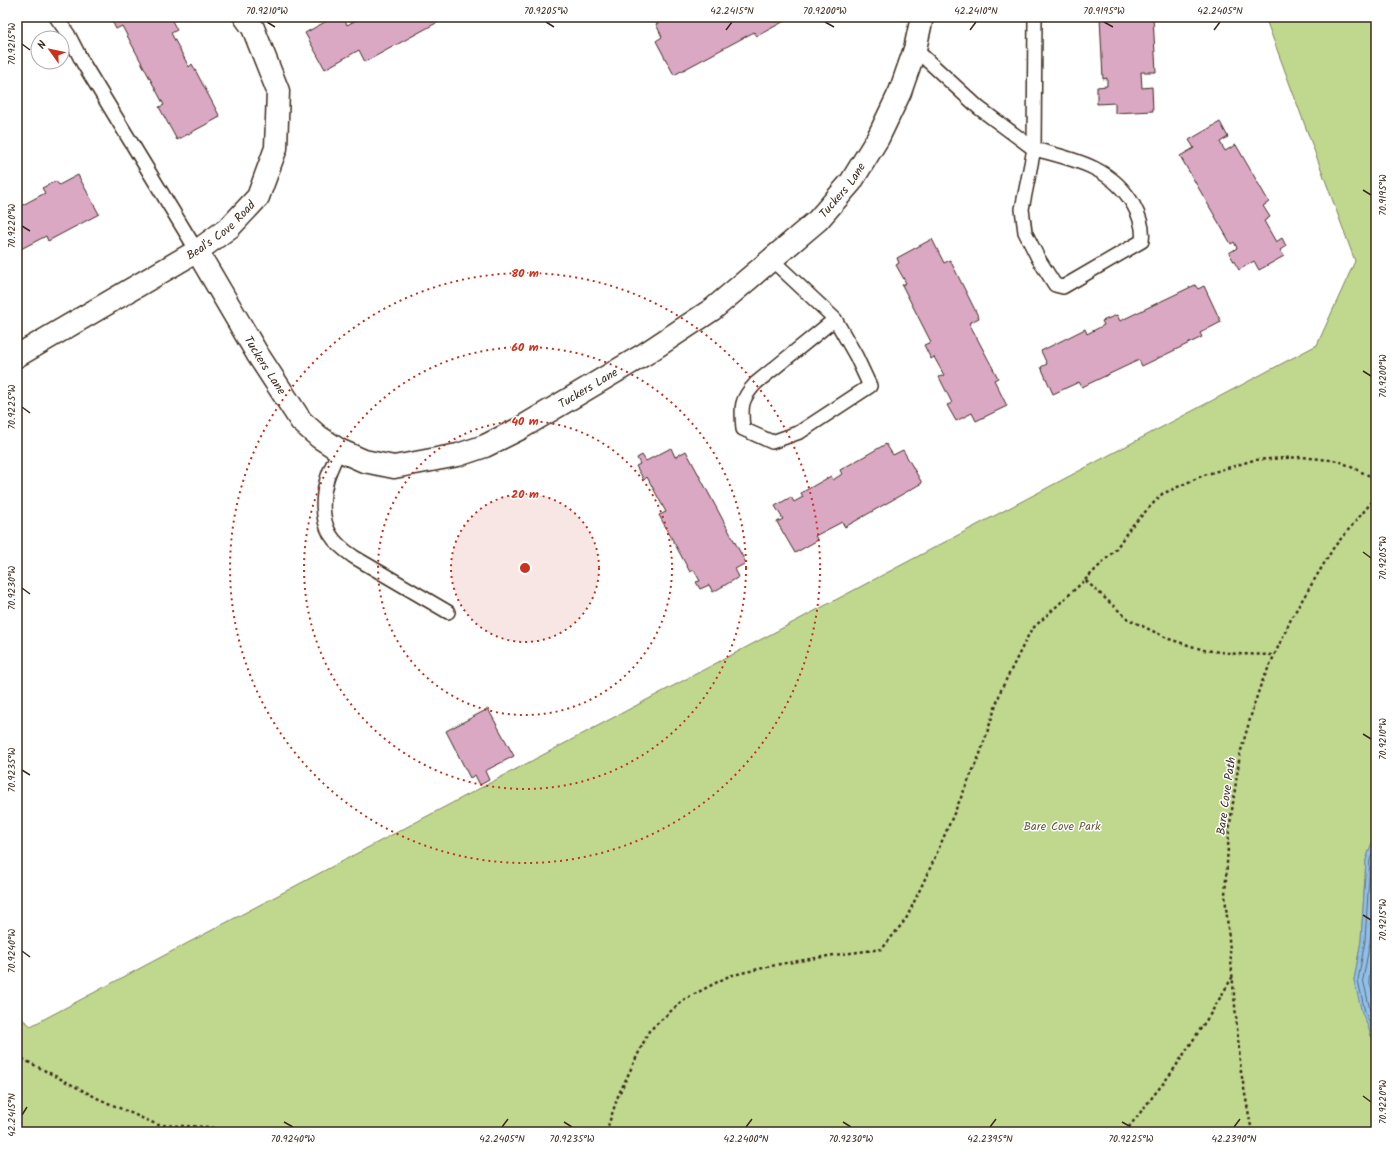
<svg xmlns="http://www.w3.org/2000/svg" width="1393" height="1149" font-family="Kalam,sans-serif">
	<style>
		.green { fill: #bfd88e; stroke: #7d8156 }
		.water { fill: #8fc0eb; stroke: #6d8499 }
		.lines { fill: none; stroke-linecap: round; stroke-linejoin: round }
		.shore { stroke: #5d6670; stroke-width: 1 }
		.building { fill: #dba8c4; stroke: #3b2a1e }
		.lane-casing { stroke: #3b2a1e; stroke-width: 16 }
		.street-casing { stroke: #3b2a1e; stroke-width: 25 }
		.path { stroke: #3b2a1e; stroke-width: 2.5; stroke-dasharray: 3 3; stroke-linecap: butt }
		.lane { stroke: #fff; stroke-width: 13 }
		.street { stroke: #fff; stroke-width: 22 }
		.ticks { fill: none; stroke: #3b2a1e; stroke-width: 1.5 }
		.ring { fill: none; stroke: #c8321e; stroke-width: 2; stroke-dasharray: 2 4 }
		.labels { text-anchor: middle; stroke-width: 3; stroke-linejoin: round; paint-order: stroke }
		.street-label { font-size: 12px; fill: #3b2a1e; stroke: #fff }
		.park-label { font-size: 12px; fill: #635e40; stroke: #fff }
		.centre { fill: #c8321e; stroke: #fff; stroke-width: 2 }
		.ring-label { font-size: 12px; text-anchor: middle; font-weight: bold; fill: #c8321e; stroke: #fff; stroke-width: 3; stroke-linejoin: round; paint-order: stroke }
		.neatline { fill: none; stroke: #3b2a1e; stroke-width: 1.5 }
		.ticks-label { font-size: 10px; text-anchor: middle; fill: #3b2a1e }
	</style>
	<rect width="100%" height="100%" fill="#fff"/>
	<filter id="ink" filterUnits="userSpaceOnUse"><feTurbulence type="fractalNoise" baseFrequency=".025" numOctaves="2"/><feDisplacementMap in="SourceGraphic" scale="8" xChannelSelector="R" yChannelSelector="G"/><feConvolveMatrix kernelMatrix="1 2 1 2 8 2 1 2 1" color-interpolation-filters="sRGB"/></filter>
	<g filter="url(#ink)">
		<path class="green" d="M1265,17H1376V831L1366,860L1361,941L1354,980L1371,1036L1376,1045V1132H17V1015L31,1026L1317,345L1355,261Z"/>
		<path class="water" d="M1376,831V1045L1362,1013L1354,980L1361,941L1366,860Z"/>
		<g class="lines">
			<path class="shore" d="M1376,843L1370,860L1365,941L1358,980L1365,1012L1376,1037
				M1376,859L1370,942L1363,979L1370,1010L1376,1024
				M1376,936L1369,979L1376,1008"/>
		</g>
		<path class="building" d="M116,17H170L177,30L171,33L189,67L192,64L220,117L177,140L159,107L164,105L122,26L116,29L112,21L117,18Z
			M334,17H343L347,25L362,17H435L438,22L365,62L359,50L325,69L305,33Z
			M669,17H792L757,36L754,32L674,75L656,41L662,37L656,24Z
			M1100,17H1153L1156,72H1141L1142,88L1152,87L1153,111L1115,113V103L1097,104V87L1107,86V78L1103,79Z
			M1220,122L1228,137L1220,142L1225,151L1236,145L1269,202L1263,206L1270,217L1264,221L1276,242L1282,238L1286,246L1280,250L1284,256L1259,270L1254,261L1239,270L1229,253L1237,248L1234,242L1231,244L1180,156L1194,148L1189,140Z
			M78,175L99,214L48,241L46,236L17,251V208L45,193L42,188L56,181L59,185Z
			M932,239L944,263L950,260L979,318L969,323L998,378L994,380L1007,406L976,421L972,413L956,421L947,405L952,403L939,377L944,375L934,357L931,359L924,345L931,342L902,285L906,283L896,265L899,263L897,258Z
			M1195,285L1198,289L1204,286L1221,322L1200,333L1202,337L1142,366L1139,360L1082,387L1079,382L1053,394L1041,367L1047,364L1041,351L1085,329L1087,334L1104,325L1102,321L1117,315L1120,321Z
			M886,444L893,455L903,450L922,483L845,527L842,522L815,536L818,540L795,553L777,522L783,519L775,506L791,497L794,502L803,497L801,493L831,476L833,480L842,474L840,470Z
			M671,448L675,457L686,451L746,563L735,569L739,577L713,592L709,585L700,589L696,582L700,581L694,570L690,572L659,515L666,512L647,477L644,480L636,466L640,464L637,458L642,455L646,461Z
			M488,709L514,756L485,771L489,780L480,785L475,775L470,778L446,731Z"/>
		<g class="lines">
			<defs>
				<path id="lane" d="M56,17L68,34L83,63L197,251
					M915,49L979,108L1034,149L1022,209L1025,232L1038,258L1055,285L1063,287L1142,241C1144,228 1140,217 1134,206C1113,167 1073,159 1034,149L1035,17
					M771,259L835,319L856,356L870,386L800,432L772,442L743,429C741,407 740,400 756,383L835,319
					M339,450C335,460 330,469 327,479C322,496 321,518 330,534C336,544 345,551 354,557L448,612"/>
				<g id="street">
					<path id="s1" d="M197,251L258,355L301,421L319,437L339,450L364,461L394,467L458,455L485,446L519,429L645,354L713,309L818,220L851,182L878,138L900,92L915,49L922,17"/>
					<path id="s2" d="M17,356L197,251L230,227L258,197L276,148L278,91L253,28L245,17"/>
				</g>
			</defs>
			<use href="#lane" class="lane-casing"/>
			<use href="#street" class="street-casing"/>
			<path class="path" d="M1085,580L1116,549L1130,528L1162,494L1204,475L1254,460L1301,457L1339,461L1376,479
				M17,1056L99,1099L158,1125L209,1127L232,1132
				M606,1132L618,1096L649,1031L683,1000L729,976L780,964L834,955L882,949L906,919L932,864L980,754L1001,690L1031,630L1085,580L1128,619L1169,639L1204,650L1237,654L1274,655
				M1125,1132L1172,1072L1211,1013L1233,976
				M1252,1132L1241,1072L1225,895L1229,831L1240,754L1254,705L1261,684L1292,617L1334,547L1376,497"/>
			<use href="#lane" class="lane"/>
			<use href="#street" class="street"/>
		</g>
	</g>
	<path class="ticks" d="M267,22L275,27M546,22L554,27M825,22L834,27M1104,22L1113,27M726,30L732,22M970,30L976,22M1214,30L1220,22M22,44L30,50M1363,190L1371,195M22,226L30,231M1363,371L1371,376M22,407L30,413M1363,552L1371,558M22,588L30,594M1363,734L1371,739M22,770L30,775M1363,915L1371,920M22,951L30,957M1363,1096L1371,1102M22,1115L27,1107M284,1122L293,1127M564,1122L572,1127M843,1122L851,1127M1122,1122L1131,1127M502,1127L508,1119M746,1127L752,1119M990,1127L996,1119M1234,1127L1240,1119"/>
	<circle cx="525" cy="568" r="74" fill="#c8321e" fill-opacity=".12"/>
	<g class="ring">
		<circle cx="525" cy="568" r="74"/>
		<circle cx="525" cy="568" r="147"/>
		<circle cx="525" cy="568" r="221"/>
		<circle cx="525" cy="568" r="295"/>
	</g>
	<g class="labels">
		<g class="street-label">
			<text dy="4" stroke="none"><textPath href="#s1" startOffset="841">Tuckers Lane</textPath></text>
			<text dy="4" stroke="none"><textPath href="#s2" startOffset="240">Beal's Cove Road</textPath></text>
			<text dy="4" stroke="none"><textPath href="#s1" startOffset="133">Tuckers Lane</textPath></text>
			<text dy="4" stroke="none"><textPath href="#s1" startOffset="517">Tuckers Lane</textPath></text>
			<text transform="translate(1226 796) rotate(-82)" y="4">Bare Cove Path</text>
		</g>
		<g class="park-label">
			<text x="1062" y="830">Bare Cove Park</text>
		</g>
	</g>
	<circle cx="525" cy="568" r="6" class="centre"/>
	<g class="ring-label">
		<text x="525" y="277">80 m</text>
		<text x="525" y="351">60 m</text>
		<text x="525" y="425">40 m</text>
		<text x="525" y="498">20 m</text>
	</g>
	<rect width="1393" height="1149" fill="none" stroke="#fff" stroke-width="44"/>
	<g transform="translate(50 50) rotate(303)"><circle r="19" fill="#ffffff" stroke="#b1aaa5"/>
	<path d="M0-3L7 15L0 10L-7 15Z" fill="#c8321e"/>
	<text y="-6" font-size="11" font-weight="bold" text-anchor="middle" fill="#3b2a1e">N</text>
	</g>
	<rect x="22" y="22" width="1349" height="1105" class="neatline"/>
	<g class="ticks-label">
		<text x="267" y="14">70.9210°W</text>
		<text x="546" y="14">70.9205°W</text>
		<text x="732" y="14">42.2415°N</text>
		<text x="825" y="14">70.9200°W</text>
		<text x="976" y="14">42.2410°N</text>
		<text x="1104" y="14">70.9195°W</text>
		<text x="1220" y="14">42.2405°N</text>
		<text transform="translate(11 44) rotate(-90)" y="4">70.9215°W</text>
		<text transform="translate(1382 195) rotate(-90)" y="4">70.9195°W</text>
		<text transform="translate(11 226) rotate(-90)" y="4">70.9220°W</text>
		<text transform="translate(1382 376) rotate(-90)" y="4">70.9200°W</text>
		<text transform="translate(11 407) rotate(-90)" y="4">70.9225°W</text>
		<text transform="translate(1382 558) rotate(-90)" y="4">70.9205°W</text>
		<text transform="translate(11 588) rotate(-90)" y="4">70.9230°W</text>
		<text transform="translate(1382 739) rotate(-90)" y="4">70.9210°W</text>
		<text transform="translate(11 770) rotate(-90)" y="4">70.9235°W</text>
		<text transform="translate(1382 920) rotate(-90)" y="4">70.9215°W</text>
		<text transform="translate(11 951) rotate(-90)" y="4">70.9240°W</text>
		<text transform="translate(1382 1102) rotate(-90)" y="4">70.9220°W</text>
		<text transform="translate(11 1115) rotate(-90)" y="4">42.2415°N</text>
		<text x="293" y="1142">70.9240°W</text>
		<text x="502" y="1142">42.2405°N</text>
		<text x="572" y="1142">70.9235°W</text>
		<text x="746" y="1142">42.2400°N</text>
		<text x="851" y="1142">70.9230°W</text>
		<text x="990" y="1142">42.2395°N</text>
		<text x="1131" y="1142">70.9225°W</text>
		<text x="1234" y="1142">42.2390°N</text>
	</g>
</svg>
